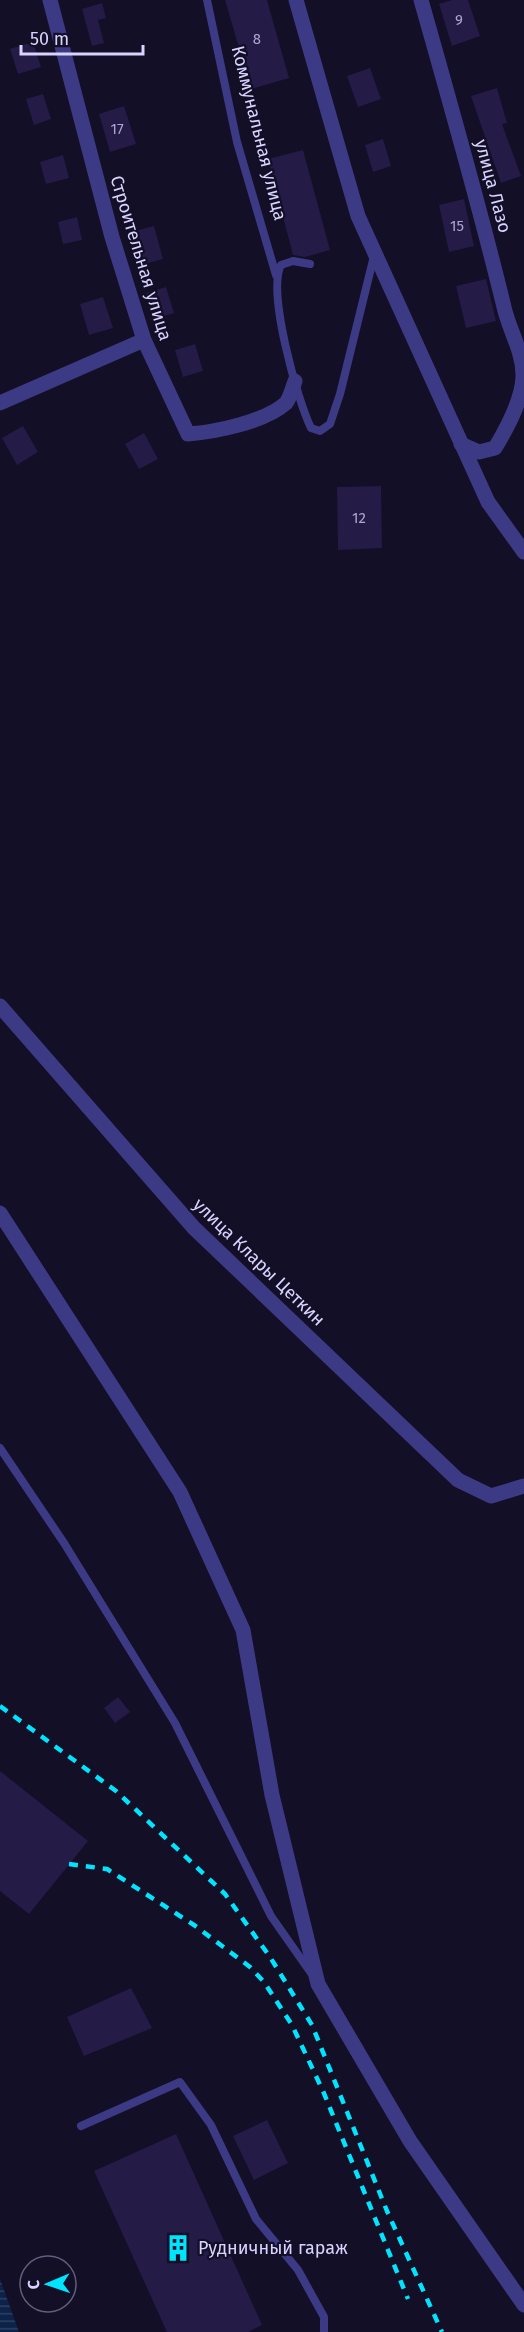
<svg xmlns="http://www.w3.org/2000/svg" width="524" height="2332" font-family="'Fira Sans',sans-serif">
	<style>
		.water { fill: url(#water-rules) }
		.building { fill: #241b47 }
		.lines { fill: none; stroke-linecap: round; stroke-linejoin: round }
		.service { stroke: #3d3a85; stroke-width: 8 }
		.minor { stroke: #3d3a85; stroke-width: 15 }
		.rail { stroke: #00e5ff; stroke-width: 4.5; stroke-dasharray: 9 8; stroke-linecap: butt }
		.labels { text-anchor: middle; stroke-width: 4.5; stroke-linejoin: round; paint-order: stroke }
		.number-label { font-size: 15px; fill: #aca6d1 }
		.street-label { font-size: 18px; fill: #d9d4ff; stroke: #130f26 }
		.poi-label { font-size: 18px; fill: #d9d4ff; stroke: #130f26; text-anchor: start }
	</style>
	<defs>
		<pattern id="water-rules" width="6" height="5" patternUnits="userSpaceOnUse" patternTransform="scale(1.5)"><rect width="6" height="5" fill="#0c2248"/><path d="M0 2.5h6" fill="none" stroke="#2f4163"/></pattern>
	</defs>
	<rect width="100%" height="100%" fill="#130f26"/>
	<path class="water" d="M0,2279L19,2332H0Z"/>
	<path class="building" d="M225,0H267L289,78L251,89Z
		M452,0H468L480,36L452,46L439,4Z
		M102,3L106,18L98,20L104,43L92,46L82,9Z
		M33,42L41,67L18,74L10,49Z
		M370,68L381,99L358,107L347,76Z
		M497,88L507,123L502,124L521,176L501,183L471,96Z
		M43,94L51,119L34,125L26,99Z
		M124,106L136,144L110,152L99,114Z
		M383,139L391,166L373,172L365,145Z
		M303,150L330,250L305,257L293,255L268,159Z
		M63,155L69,178L46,184L40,162Z
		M464,199L474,246L449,252L439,205Z
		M77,217L82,240L63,244L58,222Z
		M154,226L163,259L137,266L128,233Z
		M486,279L496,321L466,328L456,286Z
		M166,287L174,313L154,319L146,293Z
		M103,297L113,328L89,335L80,304Z
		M195,344L203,371L183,377L175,350Z
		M23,426L38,452L17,465L2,438Z
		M144,433L158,459L139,469L125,444Z
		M381,486L382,548L338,550L337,487Z
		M118,1697L130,1712L115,1723L104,1708Z
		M0,1771L88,1841L29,1914L0,1891Z
		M131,1988L152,2028L84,2056L67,2017Z
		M267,2120L288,2163L254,2180L233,2136Z
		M176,2134L262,2325L248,2332H167L94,2171Z"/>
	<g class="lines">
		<path class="service" d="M207,0L237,142L276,275
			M310,264L293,261L281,265C267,292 297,399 311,428L320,431L330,424L340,394L374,256
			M0,1448L64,1543L175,1723L271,1916L311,1973
			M81,2126L180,2082L211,2125L256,2219L298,2270L324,2317V2332"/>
		<path class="minor" d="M50,0L112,237L144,340L188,434C215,432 265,422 286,403C290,398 293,387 295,381
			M296,0L358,216L488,502L524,552
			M421,0C450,102 479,204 504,307C509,330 524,353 523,377C522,401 507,428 495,448L479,452L461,444
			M0,403L144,340
			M0,1006L194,1228L458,1480L491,1496L524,1486
			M0,1213L180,1492L243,1630L272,1795L318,1984L410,2141L524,2305"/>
		<path class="rail" d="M0,1706L116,1791L225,1894L270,1957L312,2025L387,2211L442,2332
			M69,1864L107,1869L194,1925L250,1967L264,1982L292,2025L323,2091L408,2299"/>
	</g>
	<defs>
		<symbol id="building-bare" viewBox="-9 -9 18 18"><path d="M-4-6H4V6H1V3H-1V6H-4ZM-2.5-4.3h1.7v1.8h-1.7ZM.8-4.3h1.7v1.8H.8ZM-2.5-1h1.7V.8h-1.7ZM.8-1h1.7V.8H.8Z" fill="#00e5ff" stroke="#130f26" stroke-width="2.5" paint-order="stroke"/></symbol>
	</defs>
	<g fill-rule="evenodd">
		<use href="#building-bare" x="159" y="2229" width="38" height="38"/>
	</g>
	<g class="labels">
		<g class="number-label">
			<text x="459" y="25">9</text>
			<text x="257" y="44">8</text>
			<text x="117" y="134">17</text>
			<text x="457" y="231">15</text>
			<text x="359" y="523">12</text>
		</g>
		<g class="street-label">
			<text transform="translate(259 133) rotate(76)" y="6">Коммунальная улица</text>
			<text transform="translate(493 186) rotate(75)" y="6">улица Лазо</text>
			<text transform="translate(141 258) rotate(73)" y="6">Строительная улица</text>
			<text transform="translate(259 1262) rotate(44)" y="6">улица Клары Цеткин</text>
		</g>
		<g class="poi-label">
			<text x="198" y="2254">Рудничный гараж</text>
		</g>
	</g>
	<g transform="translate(48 2284) rotate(268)"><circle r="28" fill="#130f26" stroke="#625e7d" stroke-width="1.5"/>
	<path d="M0-4.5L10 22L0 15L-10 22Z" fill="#00e5ff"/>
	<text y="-9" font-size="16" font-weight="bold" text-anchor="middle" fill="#d9d4ff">С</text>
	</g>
	<path d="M21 45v9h122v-9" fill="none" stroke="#d9d4ff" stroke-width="3"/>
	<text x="30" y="45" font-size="18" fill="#d9d4ff" stroke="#130f26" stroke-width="4.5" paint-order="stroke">50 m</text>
</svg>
